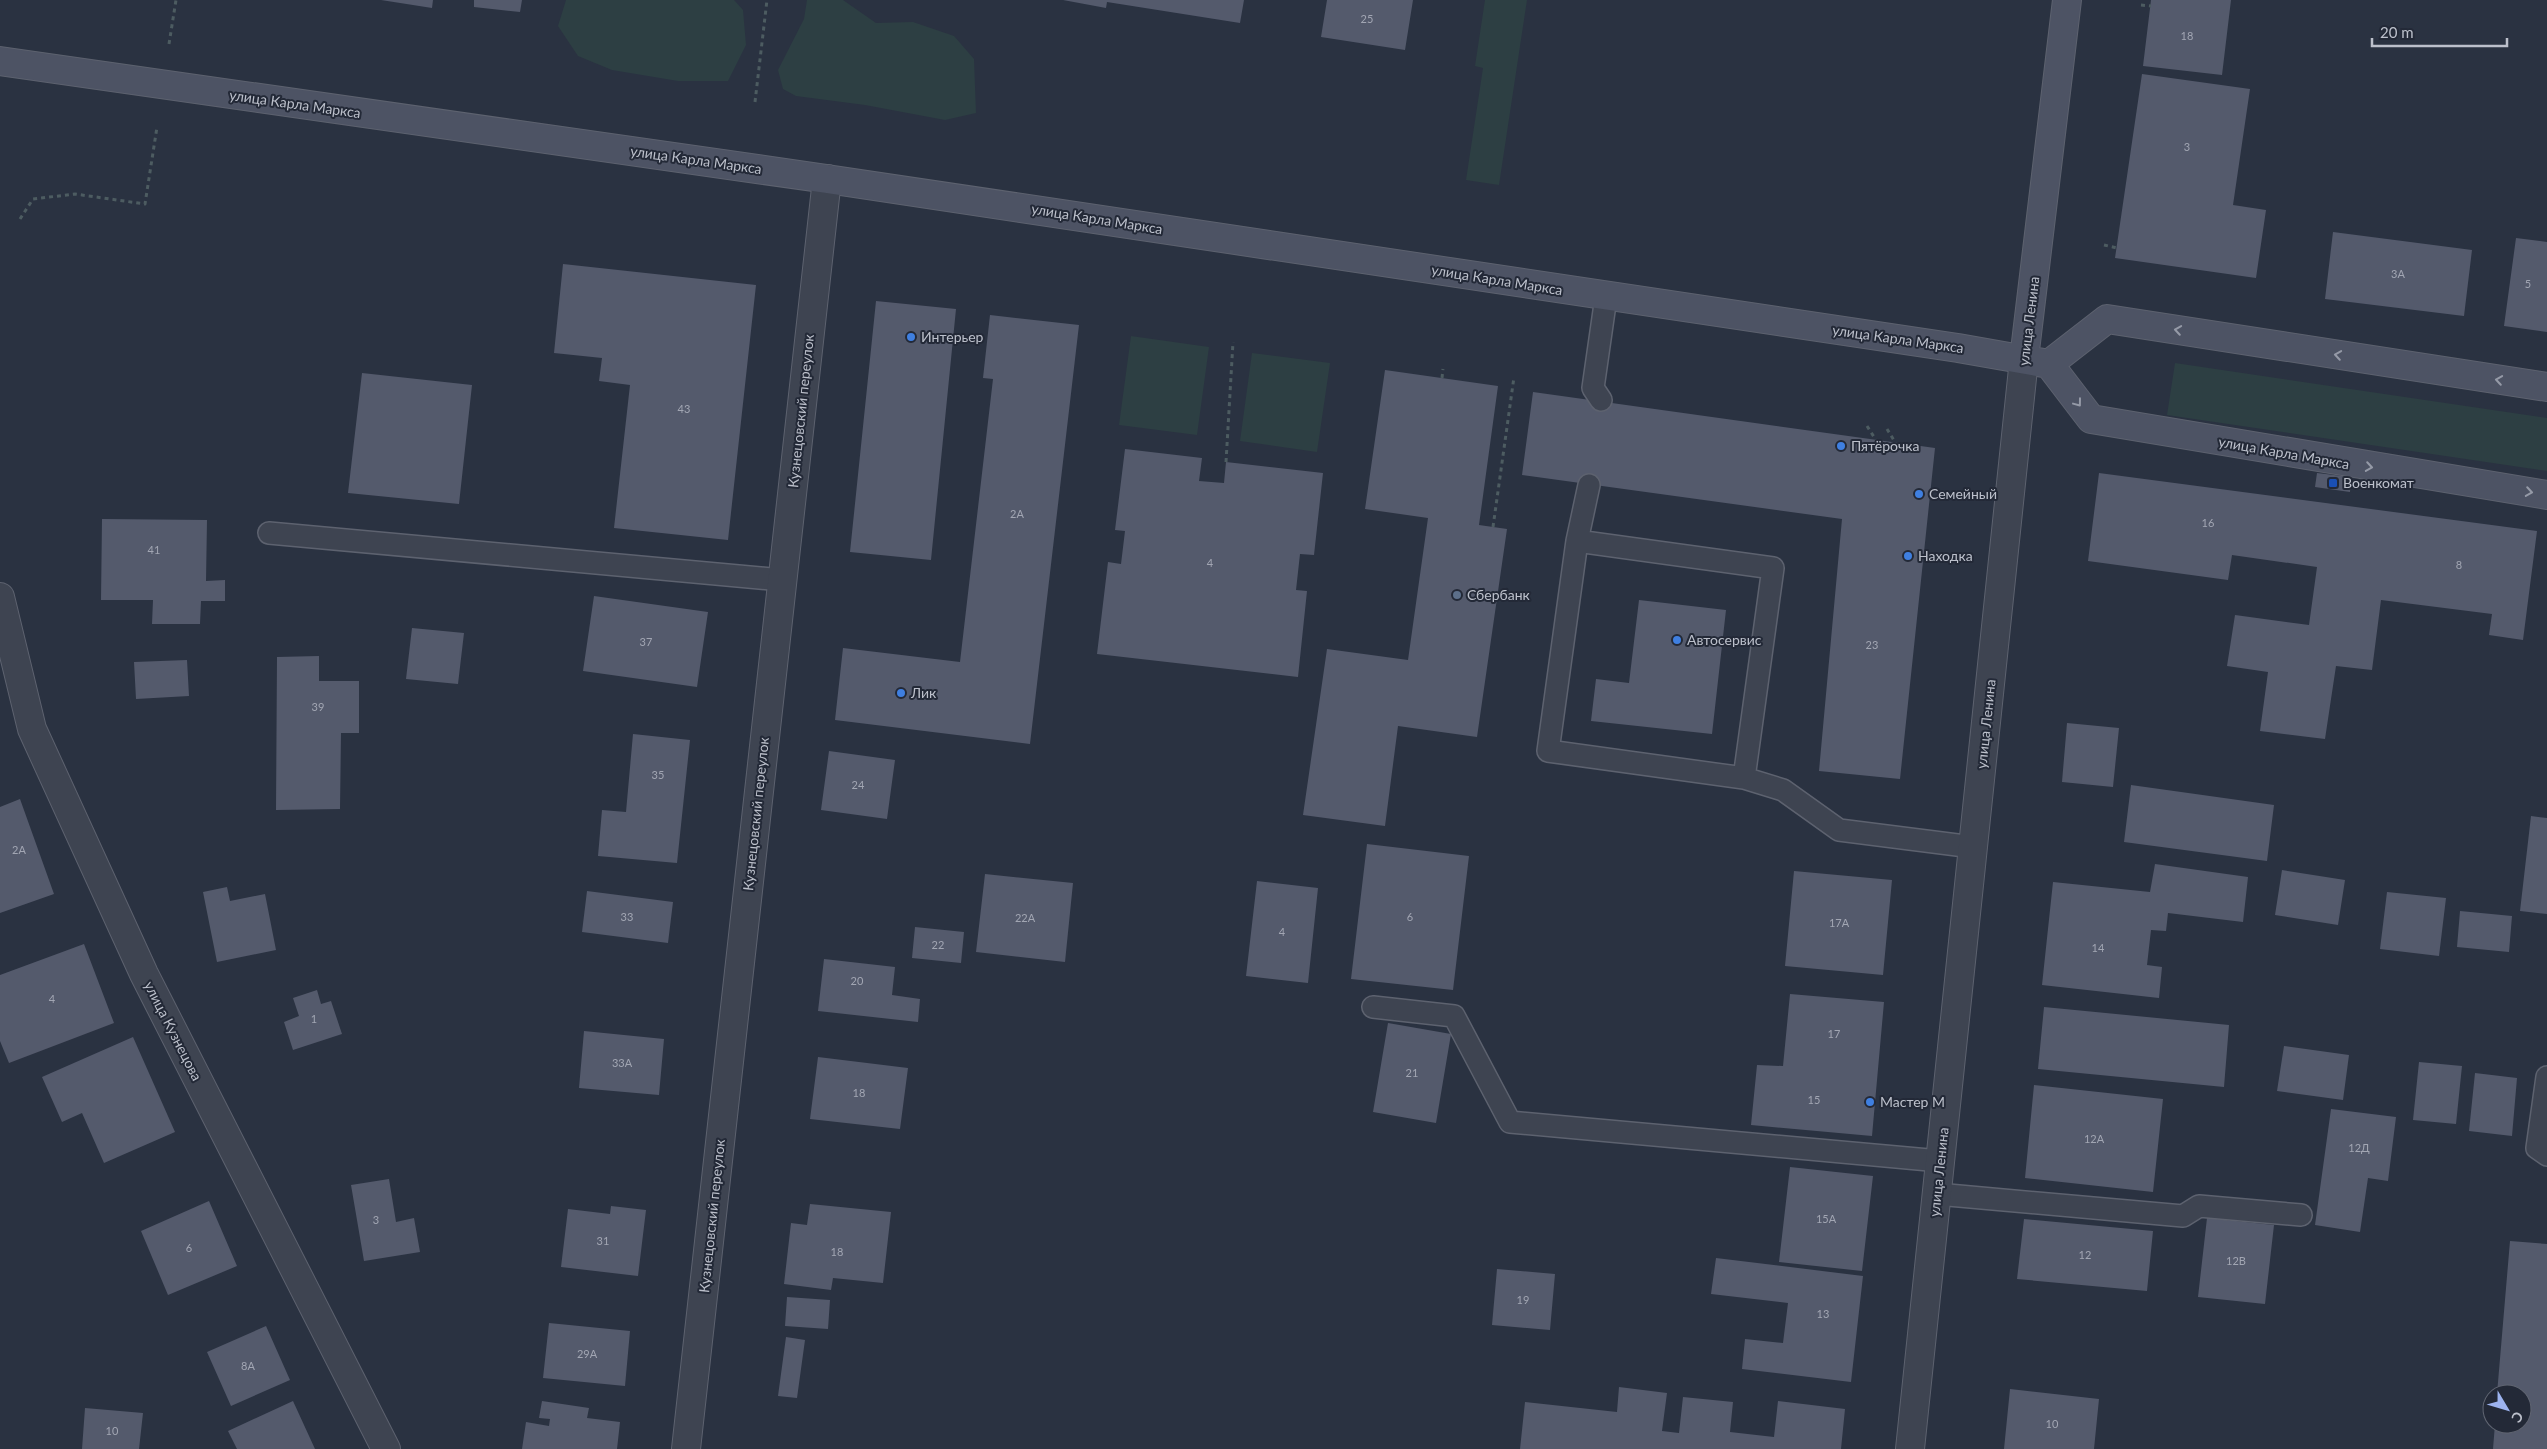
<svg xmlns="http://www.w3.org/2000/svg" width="2547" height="1449" font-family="Lato,sans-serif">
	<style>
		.green { fill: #2d3f43 }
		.building { fill: #545a6c }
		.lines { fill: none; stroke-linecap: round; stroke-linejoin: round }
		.service-casing { stroke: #5d626f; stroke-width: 24 }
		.minor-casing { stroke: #5d626f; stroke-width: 30 }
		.secondary-casing { stroke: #5d626f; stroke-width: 30 }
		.path { stroke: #4d5c61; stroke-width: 3; stroke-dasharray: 4 4; stroke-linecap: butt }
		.service { stroke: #3e4451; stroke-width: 21 }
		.minor { stroke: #3e4451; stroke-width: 28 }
		.secondary { stroke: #4d5364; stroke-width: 28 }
		.oneway { stroke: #959aa7 }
		.shop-dot { fill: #3f7fe0; stroke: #232937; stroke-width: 2 }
		.transit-dot { fill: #1a4fb4; stroke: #232937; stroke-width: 2 }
		.service-dot { fill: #5c6f8a; stroke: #232937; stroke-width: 2 }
		.labels { text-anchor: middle; stroke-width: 4; stroke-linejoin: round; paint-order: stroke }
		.number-label { font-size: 11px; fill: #a2a6b3 }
		.street-label { font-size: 14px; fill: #bcc0cb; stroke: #232937 }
		.poi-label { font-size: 14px; fill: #bcc0cb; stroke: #232937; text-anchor: start }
	</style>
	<rect width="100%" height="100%" fill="#2a3241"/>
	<path class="green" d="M566,0H734L743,10L746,45L728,81H678L612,70L578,56L558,26Z
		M807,0H843L876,23L913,22L954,36L974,59L976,113L945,120L865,105L796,96L783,89L778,70L804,19Z
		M1485,0H1527L1499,185L1466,180L1483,68L1475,66Z
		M1131,336L1209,347L1197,435L1119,425Z
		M1252,353L1330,363L1317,452L1240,441Z
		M2175,363L2547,418V471L2167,415Z"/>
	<path class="building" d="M381,0H433L432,8Z
		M474,0H522L520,12L474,7Z
		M1063,0H1244L1240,23L1107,2L1106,8Z
		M1327,0H1413L1405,50L1321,37Z
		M2151,0H2231L2222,75L2143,66Z
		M2142,74L2250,89L2233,205L2266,210L2256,278L2115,258Z
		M2333,232L2472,250L2464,316L2325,299Z
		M2516,238L2547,242V332L2504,326Z
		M563,264L756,285L728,540L614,528L630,385L599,381L602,358L554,353Z
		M876,301L956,309L931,560L850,552Z
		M990,315L1079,325L1030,744L835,720L843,648L960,662L993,379L983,378Z
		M1385,370L1498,386L1479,525L1507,529L1477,737L1398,726L1385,826L1303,815L1327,649L1408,660L1428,518L1365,509Z
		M362,373L472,385L459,504L348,493Z
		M1533,392L1935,448L1900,779L1819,771L1842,519L1522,475Z
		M1125,449L1202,458L1199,481L1224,483L1226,462L1323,473L1314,555L1300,554L1296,590L1307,591L1298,677L1097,654L1108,562L1121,564L1125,531L1115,530Z
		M2099,473L2537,531L2523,640L2489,635L2492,614L2381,600L2372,670L2336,666L2325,739L2260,731L2268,672L2227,666L2235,615L2309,625L2317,567L2232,555L2228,580L2088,561Z
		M2317,473L2351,477L2350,492L2315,487Z
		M102,519L207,520L206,581L225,580V601H201L200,624H152L153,600H101Z
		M594,596L708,612L697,687L583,671Z
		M1639,600L1726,610L1712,734L1591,721L1596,679L1629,683Z
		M412,628L464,633L458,684L406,679Z
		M319,656V681H359V733H341L340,809L276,810L277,657Z
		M187,660L189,696L136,699L134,662Z
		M2067,723L2119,728L2113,787L2062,782Z
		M633,734L690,740L677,863L598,856L602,810L626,812Z
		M829,751L895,760L887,819L821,810Z
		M2131,785L2274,805L2267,861L2124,842Z
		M20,799L54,894L0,913V807Z
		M2531,816L2547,818V914L2520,911Z
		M1367,844L1469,856L1453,990L1351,979Z
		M2155,864L2248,877L2243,922L2168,913L2166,931L2151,930L2147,965L2162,967L2159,998L2042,985L2053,882L2150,892Z
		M2282,870L2345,880L2338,925L2275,915Z
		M1794,871L1892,880L1883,975L1785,966Z
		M985,874L1073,883L1065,962L976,952Z
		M1257,881L1318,888L1308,983L1246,976Z
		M227,887L230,901L265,894L276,950L217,962L203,892Z
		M587,891L673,902L668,943L582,932Z
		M2387,892L2446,898L2439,956L2380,949Z
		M2460,911L2512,916L2509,952L2457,947Z
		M915,927L964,932L961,963L912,958Z
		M84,944L114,1023L9,1063L0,1041V975Z
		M824,959L895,967L892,995L920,999L918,1022L818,1011Z
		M317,990L321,1004L331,1001L342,1034L293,1050L284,1022L299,1016L293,998Z
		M1790,994L1884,1002L1872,1136L1751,1125L1757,1065L1783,1066Z
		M2044,1007L2229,1025L2224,1087L2038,1069Z
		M1388,1023L1451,1034L1436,1123L1373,1112Z
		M584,1031L664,1039L659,1095L579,1088Z
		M133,1037L175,1132L104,1163L82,1113L62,1122L42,1077Z
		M2284,1046L2349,1055L2343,1100L2277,1091Z
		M818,1057L908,1068L900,1129L810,1119Z
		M2419,1062L2462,1066L2456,1124L2413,1120Z
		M2475,1073L2517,1078L2512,1136L2469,1131Z
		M2034,1085L2163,1099L2153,1192L2025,1178Z
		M2331,1109L2396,1117L2388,1181L2368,1178L2360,1232L2315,1225Z
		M1790,1167L1873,1176L1862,1271L1779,1262Z
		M389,1179L396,1222L414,1218L420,1252L364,1261L351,1185Z
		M209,1201L237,1266L168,1295L141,1231Z
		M810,1204L891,1212L883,1283L833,1278L831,1290L784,1284L791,1223L807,1225Z
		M611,1206L646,1210L638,1276L561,1267L568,1209L610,1214Z
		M2207,1218L2274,1225L2265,1304L2198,1297Z
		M2024,1219L2153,1231L2147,1291L2017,1279Z
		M2510,1241L2547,1244V1449H2493L2495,1424H2522V1394H2497Z
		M1716,1258L1863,1276L1851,1382L1742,1369L1745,1339L1783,1343L1788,1303L1711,1294Z
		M1497,1269L1555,1274L1550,1330L1492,1325Z
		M787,1297L830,1300L828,1329L785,1326Z
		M549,1323L630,1331L625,1386L543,1378Z
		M266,1326L290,1380L231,1406L207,1352Z
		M786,1337L805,1340L797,1398L778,1396Z
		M1619,1387L1667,1393L1662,1431L1679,1433L1683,1397L1733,1402L1730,1432L1774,1437L1778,1401L1845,1409L1841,1449H1520L1525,1402L1617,1412Z
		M2010,1389L2099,1399L2094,1449H2004Z
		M293,1401L315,1449H237L228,1431Z
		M542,1401L589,1408L587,1418L620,1422L617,1449H522L526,1422L549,1426L550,1419L539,1418Z
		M85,1408L143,1413L139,1449H82Z"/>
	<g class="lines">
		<defs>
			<path id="service" d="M1601,400L1593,388L1606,297
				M269,533L782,580
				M1577,541L1773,568L1744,778L1548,751Z
				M1577,541L1589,485
				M1744,778L1783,790L1839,830L1973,847
				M1373,1007L1454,1016L1510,1122L1940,1161
				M2547,1077L2537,1148L2547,1155
				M1937,1194L2183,1216L2199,1206L2301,1215"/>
			<path id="minor" d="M0,597L32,729L144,974L386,1449
				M686,1449L827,179
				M1910,1449L2024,359"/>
			<path id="secondary" d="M0,61L827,179L1958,348L2049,364L2091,419L2547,495
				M2024,359L2067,0
				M2049,364L2107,319L2547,387"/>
		</defs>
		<use href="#service" class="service-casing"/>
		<use href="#minor" class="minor-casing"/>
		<use href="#secondary" class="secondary-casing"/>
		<path class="path" d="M2141,5L2151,6
			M169,44L176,0
			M755,102L767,0
			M20,219L33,199L75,194L145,204L157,127
			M2104,245L2117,248
			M1442,378L1443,369
			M1867,426L1876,440
			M1887,429L1895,442
			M1226,462L1233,342
			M1493,527L1514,377"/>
		<use href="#service" class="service"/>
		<use href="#minor" class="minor"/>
		<use href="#secondary" class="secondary"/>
	</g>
	<defs><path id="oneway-chevron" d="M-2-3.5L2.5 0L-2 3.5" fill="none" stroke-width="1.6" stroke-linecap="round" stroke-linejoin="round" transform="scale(1.25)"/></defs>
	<g class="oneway">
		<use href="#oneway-chevron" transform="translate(2178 330) rotate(-171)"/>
		<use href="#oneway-chevron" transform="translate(2338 355) rotate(-171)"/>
		<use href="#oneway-chevron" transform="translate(2499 380) rotate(-171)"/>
		<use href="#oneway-chevron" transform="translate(2078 403) rotate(53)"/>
		<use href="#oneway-chevron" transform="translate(2369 467) rotate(9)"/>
		<use href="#oneway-chevron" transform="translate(2529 492) rotate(9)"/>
	</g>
	<g class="shop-dot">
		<circle cx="911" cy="337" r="5"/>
		<circle cx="1841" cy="446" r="5"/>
		<circle cx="1919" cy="494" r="5"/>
		<circle cx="1908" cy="556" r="5"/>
		<circle cx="1677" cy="640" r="5"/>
		<circle cx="901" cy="693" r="5"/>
		<circle cx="1870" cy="1102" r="5"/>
	</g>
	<rect class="transit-dot" x="2328" y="478" width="10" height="10" rx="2.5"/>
	<circle class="service-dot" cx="1457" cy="595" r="5"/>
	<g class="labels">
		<g class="number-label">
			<text x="1367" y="23">25</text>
			<text x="2187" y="40">18</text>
			<text x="2187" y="151">3</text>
			<text x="2398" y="278">3А</text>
			<text x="2528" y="288">5</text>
			<text x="684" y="413">43</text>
			<text x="1017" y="518">2А</text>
			<text x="2208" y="527">16</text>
			<text x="154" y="554">41</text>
			<text x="1210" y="567">4</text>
			<text x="2459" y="569">8</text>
			<text x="646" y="646">37</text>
			<text x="1872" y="649">23</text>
			<text x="318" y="711">39</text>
			<text x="658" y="779">35</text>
			<text x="858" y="789">24</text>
			<text x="19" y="854">2А</text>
			<text x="627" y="921">33</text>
			<text x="1410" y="921">6</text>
			<text x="1025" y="922">22А</text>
			<text x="1839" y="927">17А</text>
			<text x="1282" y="936">4</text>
			<text x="938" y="949">22</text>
			<text x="2098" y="952">14</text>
			<text x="857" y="985">20</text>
			<text x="52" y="1003">4</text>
			<text x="314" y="1023">1</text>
			<text x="1834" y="1038">17</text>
			<text x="622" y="1067">33А</text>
			<text x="1412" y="1077">21</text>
			<text x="859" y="1097">18</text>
			<text x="1814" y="1104">15</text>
			<text x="2094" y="1143">12А</text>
			<text x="2359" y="1152">12Д</text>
			<text x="1826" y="1223">15А</text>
			<text x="376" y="1224">3</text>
			<text x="603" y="1245">31</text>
			<text x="189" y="1252">6</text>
			<text x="837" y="1256">18</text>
			<text x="2085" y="1259">12</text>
			<text x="2236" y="1265">12В</text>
			<text x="1523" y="1304">19</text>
			<text x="1823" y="1318">13</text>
			<text x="587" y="1358">29А</text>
			<text x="248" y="1370">8А</text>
			<text x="2052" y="1428">10</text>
			<text x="112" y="1435">10</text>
		</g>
		<g class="street-label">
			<text transform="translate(295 104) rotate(8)" y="5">улица Карла Маркса</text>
			<text transform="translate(696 160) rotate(8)" y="5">улица Карла Маркса</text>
			<text transform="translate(1097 219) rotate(9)" y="5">улица Карла Маркса</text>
			<text transform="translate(1497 280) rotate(9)" y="5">улица Карла Маркса</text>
			<text transform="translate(2029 321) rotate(-83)" y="5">улица Ленина</text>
			<text transform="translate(1898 339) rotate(8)" y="5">улица Карла Маркса</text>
			<text transform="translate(801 411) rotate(-84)" y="5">Кузнецовский переулок</text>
			<text transform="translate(2284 453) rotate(10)" y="5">улица Карла Маркса</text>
			<text transform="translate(1986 724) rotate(-84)" y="5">улица Ленина</text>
			<text transform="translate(756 814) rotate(-84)" y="5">Кузнецовский переулок</text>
			<text transform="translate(173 1031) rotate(63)" y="5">улица Кузнецова</text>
			<text transform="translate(1939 1172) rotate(-84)" y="5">улица Ленина</text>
			<text transform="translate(712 1216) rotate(-84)" y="5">Кузнецовский переулок</text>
		</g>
		<g class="poi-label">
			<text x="921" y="342">Интерьер</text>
			<text x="1851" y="451">Пятёрочка</text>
			<text x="2343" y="488">Военкомат</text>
			<text x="1929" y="499">Семейный</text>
			<text x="1918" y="561">Находка</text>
			<text x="1467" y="600">Сбербанк</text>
			<text x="1687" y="645">Автосервис</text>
			<text x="911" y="698">Лик</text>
			<text x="1880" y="1107">Мастер М</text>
		</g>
	</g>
	<g transform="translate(2507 1409) rotate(128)"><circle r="24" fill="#232937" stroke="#606572"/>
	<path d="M0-4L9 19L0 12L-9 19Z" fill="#9db3ef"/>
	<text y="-8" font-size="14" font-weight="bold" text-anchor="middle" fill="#bcc0cb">С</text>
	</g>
	<path d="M2372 38v8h135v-8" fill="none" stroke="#bcc0cb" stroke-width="2.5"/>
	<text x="2380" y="38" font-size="15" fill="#bcc0cb" stroke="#232937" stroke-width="4" paint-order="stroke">20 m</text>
</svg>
